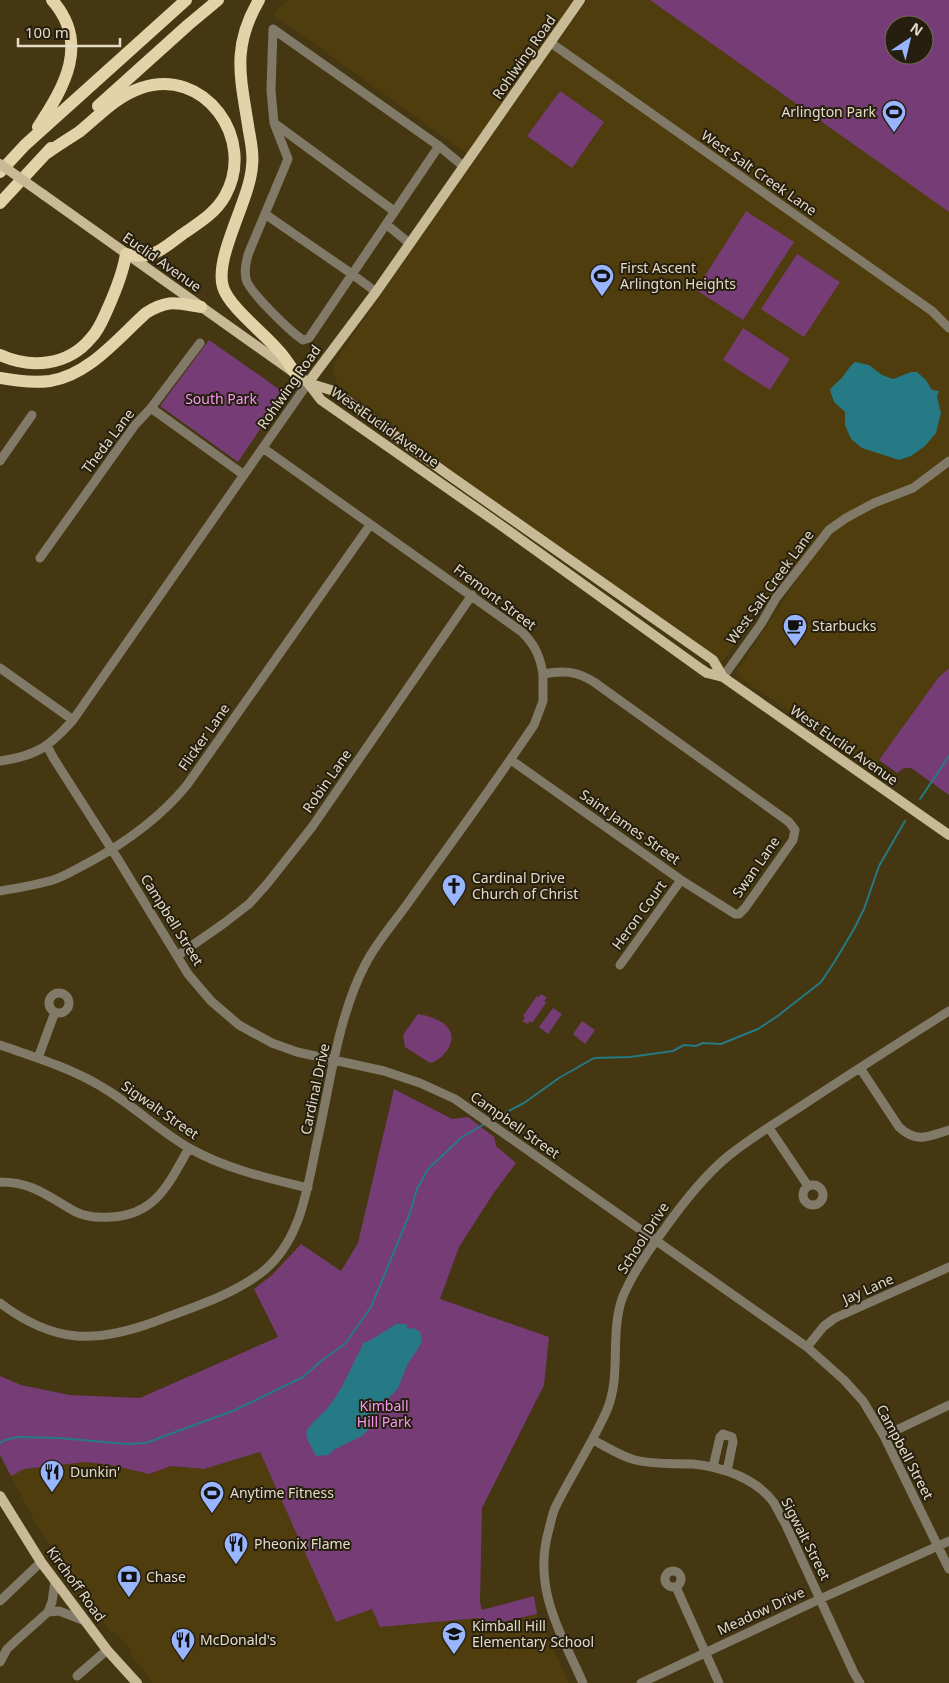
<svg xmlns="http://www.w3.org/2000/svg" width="949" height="1683" font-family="'Noto Sans',sans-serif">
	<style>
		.built { fill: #4f3d0d }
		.green { fill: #763c75; fill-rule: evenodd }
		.water { fill: #257a85 }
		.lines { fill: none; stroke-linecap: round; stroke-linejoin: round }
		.stream { stroke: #257a85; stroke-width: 2 }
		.minor { stroke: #817a69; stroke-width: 9 }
		.major { stroke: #c8b997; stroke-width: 10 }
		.highway { stroke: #e4d2a9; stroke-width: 12 }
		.major-bridge { stroke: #c8b997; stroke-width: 10 }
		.labels { text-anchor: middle; stroke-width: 4; stroke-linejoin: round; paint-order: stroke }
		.street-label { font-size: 14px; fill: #e3dbc6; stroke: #261f0f }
		.poi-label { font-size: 14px; fill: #e3dbc6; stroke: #261f0f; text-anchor: start }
		.park-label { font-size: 14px; fill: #f797f5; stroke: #261f0f }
	</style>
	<rect width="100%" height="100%" fill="#453711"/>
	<path class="built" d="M289,0H580L470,156L273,14Z
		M587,0H650L949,212V668L938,678L873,769L735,674L797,580L787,573L722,662L426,456L375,412L338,385L333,373L334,364L341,352Z
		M260,1452L336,1622L372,1609L380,1627L479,1618L481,1627L537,1614L569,1683H153L131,1655V1651L117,1633L110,1631L73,1579L36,1524L11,1476L25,1468L85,1462L111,1465L149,1474L171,1466L204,1469Z"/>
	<path class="green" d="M650,0H949V212ZM894,25H924V55H894Z
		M560,91L604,122L572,168L527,136Z
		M746,211L794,242L743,320L696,290Z
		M797,254L840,282L804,337L761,309Z
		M743,328L790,359L770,390L723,360Z
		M209,340L283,392V395L238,462L160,406Z
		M949,668V795L911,768H904L897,773L879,760L938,678Z
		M541,994L547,998L544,1001L546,1003L532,1023L530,1021L528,1024L522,1021L525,1018L523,1016L537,996L539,997Z
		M553,1008L562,1014L548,1034L539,1027Z
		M418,1014C435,1017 461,1026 448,1049C443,1056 438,1061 430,1063L405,1047L403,1035Z
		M582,1021L595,1030L585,1044L573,1034Z
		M394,1089L452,1119L468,1117L494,1137L496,1146L516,1163L493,1194L459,1247L440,1299L549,1337L544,1385L482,1508L480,1602L482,1610L534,1596L537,1614L481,1627L479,1618L380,1627L372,1609L336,1622L260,1452L204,1469L171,1466L149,1474L111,1465L85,1462L24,1469L11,1476L0,1455V1376L21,1385L70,1395L140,1398L278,1337L254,1289L272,1275L301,1244L341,1271L358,1243Z"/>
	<path class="water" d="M855,362L869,365L882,375L893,379L911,372H917L926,380L932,390L939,391L937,397L941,413L936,433L925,446L911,456L899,460L862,448L851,439L845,425V412L834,402L830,390C834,384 840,381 844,375C848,370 849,367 855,362Z
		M396,1324H406L408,1329L414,1328L420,1332L422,1340L418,1349L408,1363L398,1388L379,1409L373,1421H367L366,1424L370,1428L362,1436L335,1449L328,1455L316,1456L308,1441L306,1432C313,1420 324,1414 332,1402C344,1387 352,1364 362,1347L363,1343L371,1340Z"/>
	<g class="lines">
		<path class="stream" d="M920,799L949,756
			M490,1121L524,1103L559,1078L594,1058L630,1057L673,1051L684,1045L696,1046L703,1043L721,1044L758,1029L779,1015L821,982L835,961L854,929L864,909L879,866L905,821
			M0,1443L5,1440L18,1437L59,1438L127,1444L146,1443L235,1410L303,1377L321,1361L345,1344L371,1307L410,1213L417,1189L428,1169L462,1137L486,1123"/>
		<path class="minor" d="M273,29L271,90L274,123L394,211
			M273,29L439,146L463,166
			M551,43L932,311L949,328
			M274,123L288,159L249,252C246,261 244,270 246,279C249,292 291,332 303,340L309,338L439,146
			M265,214L352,274L376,292
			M386,224L409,243
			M151,408L244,475
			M263,448L522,632C535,645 540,656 543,674C563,670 577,671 594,682L789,822L795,830L793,840L745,908L739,914H735L681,880L511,760
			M0,461L32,415
			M40,558L135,425L151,408L200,343
			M0,668L73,720
			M723,677L761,624L776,598L829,530L846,518L874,503L913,488L949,461
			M47,746L54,759L116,856L188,974L211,1001L239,1025L272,1043L297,1052L384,1071L420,1083L455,1099L807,1347L844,1380L863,1401L884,1436L949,1569
			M0,761C36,756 49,747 73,720L308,383
			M0,891C18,888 36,885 53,880C65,876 76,869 88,863C125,843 160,818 187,785L370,525
			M177,956L223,924L249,904L267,884L312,827L472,595
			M620,965L681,880
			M49 1003a10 10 0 1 1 20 0a10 10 0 1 1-20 0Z
			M0,1045C34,1057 71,1068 102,1087C133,1105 158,1130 189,1148C226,1169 267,1178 308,1188
			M38,1058L55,1012
			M860,1068L899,1127C917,1144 929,1136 949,1130
			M769,1128L808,1186
			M0,1182C33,1182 47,1196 74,1211C85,1217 98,1218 111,1217C156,1215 169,1183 189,1148
			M803 1195a10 10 0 1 1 20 0a10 10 0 1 1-20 0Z
			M0,1303C53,1343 94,1344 154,1322C190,1308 229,1297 261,1273C301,1242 307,1189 317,1142C330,1085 338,1015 366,963C378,940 398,918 413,896C454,839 495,783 534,725L543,701V674
			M807,1347L824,1326L835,1318L949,1267
			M884,1436L949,1405
			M593,1440C607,1447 620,1456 635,1460C655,1465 673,1463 693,1464C722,1467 756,1478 774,1503C778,1510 781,1517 785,1523L854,1673L860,1683
			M713,1467L720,1437L723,1434L732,1437L733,1442L727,1471
			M665 1579a8 8 0 1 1 16 0a8 8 0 1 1-16 0Z
			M676,1587L719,1683
			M0,1601L41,1562
			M48,1612L59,1611L85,1621
			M0,1662L7,1649L20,1637L48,1612L52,1602L55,1581
			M77,1676L107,1650
			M583,1683C560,1631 532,1588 549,1529C551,1522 552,1515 555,1508C571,1475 592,1444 607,1410C622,1374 609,1333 623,1296C633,1273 648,1251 663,1231C682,1204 702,1178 727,1157C754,1135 784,1118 812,1099C858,1069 903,1040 949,1011
			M641,1683L820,1599L949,1541"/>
		<path class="major" d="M44,195L296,374L308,383L321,400L499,524L701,669L707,673L723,677L949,835
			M308,383L334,391L446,473L713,660L723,677
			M308,383L376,292L580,0
			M0,1496L41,1562L107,1650L137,1683"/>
		<path class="highway" d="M259,0C232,46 240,75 248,125C250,139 254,152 252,166C250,200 214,257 223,287C229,307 264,333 278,350C285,357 290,366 296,374
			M98,106L188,25L218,0
			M38,127C65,86 90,43 52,0
			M0,172L25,145L186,0
			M0,203L51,148
			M0,355C31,369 68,366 91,338C99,330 103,319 108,308C116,290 123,273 126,254C151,260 160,251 180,236C197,224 215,214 225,196C257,139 204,66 141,88C115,97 99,116 79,132C68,139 57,146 47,153
			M0,378C16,381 34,383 50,381C89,375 118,338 146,313C168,299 176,303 201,307"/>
		<path class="major-bridge" d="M0,164L44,195"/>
	</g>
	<defs>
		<symbol id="stadium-pin" viewBox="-11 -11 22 30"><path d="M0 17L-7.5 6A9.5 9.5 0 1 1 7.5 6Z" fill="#99b5fd" stroke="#261f0f"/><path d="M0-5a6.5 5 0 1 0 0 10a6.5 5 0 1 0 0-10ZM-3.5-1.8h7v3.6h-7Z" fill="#111"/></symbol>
		<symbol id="cafe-pin" viewBox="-11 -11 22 30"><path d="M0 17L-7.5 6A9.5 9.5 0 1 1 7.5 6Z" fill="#99b5fd" stroke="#261f0f"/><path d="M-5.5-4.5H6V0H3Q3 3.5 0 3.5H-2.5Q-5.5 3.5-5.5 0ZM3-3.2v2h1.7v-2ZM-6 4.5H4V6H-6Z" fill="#111"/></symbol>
		<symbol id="church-pin" viewBox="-11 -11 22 30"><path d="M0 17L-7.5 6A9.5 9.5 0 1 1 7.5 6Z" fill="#99b5fd" stroke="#261f0f"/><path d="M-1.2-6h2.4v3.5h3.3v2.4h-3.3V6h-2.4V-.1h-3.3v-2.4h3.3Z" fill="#111"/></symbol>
		<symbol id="restaurant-pin" viewBox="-11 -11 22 30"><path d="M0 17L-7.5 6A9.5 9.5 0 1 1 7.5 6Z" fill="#99b5fd" stroke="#261f0f"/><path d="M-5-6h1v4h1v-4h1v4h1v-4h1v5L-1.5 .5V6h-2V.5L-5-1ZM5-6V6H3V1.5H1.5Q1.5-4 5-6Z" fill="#111"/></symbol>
		<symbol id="bank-pin" viewBox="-11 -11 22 30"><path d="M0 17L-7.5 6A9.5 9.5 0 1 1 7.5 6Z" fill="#99b5fd" stroke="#261f0f"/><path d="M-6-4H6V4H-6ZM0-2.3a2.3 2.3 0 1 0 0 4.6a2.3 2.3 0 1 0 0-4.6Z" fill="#111"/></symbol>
		<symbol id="school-pin" viewBox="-11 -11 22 30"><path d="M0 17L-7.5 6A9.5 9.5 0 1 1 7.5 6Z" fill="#99b5fd" stroke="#261f0f"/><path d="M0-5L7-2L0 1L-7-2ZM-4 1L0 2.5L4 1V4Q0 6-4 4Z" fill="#111"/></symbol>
	</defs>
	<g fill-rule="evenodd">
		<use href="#stadium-pin" x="880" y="98" width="28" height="38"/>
		<use href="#stadium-pin" x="588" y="262" width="28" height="38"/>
		<use href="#cafe-pin" x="781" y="612" width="28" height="38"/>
		<use href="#church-pin" x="440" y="872" width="28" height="38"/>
		<use href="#restaurant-pin" x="38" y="1458" width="28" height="38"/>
		<use href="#stadium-pin" x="198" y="1479" width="28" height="38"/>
		<use href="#restaurant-pin" x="222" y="1530" width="28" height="38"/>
		<use href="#bank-pin" x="115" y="1563" width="28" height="38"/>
		<use href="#school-pin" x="440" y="1620" width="28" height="38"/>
		<use href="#restaurant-pin" x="169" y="1626" width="28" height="38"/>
	</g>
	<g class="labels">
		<g class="street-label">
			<text transform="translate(524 57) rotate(-55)" y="5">Rohlwing Road</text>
			<text transform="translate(759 173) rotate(35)" y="5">West Salt Creek Lane</text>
			<text transform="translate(162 262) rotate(35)" y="5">Euclid Avenue</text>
			<text transform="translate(289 387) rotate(-55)" y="5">Rohlwing Road</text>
			<text transform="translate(385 427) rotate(35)" y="5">West Euclid Avenue</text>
			<text transform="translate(108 441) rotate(-53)" y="5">Theda Lane</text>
			<text transform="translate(770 587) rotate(-54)" y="5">West Salt Creek Lane</text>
			<text transform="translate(495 597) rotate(37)" y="5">Fremont Street</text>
			<text transform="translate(204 737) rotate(-55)" y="5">Flicker Lane</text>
			<text transform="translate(844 745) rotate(35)" y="5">West Euclid Avenue</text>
			<text transform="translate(327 781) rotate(-55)" y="5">Robin Lane</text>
			<text transform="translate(630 827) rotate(35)" y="5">Saint James Street</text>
			<text transform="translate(756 867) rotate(-55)" y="5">Swan Lane</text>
			<text transform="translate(639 915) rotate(-54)" y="5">Heron Court</text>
			<text transform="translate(172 920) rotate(58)" y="5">Campbell Street</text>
			<text transform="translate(315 1089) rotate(-78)" y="5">Cardinal Drive</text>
			<text transform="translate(160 1110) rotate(35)" y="5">Sigwalt Street</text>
			<text transform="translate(515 1125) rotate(35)" y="5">Campbell Street</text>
			<text transform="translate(643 1238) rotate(-57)" y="5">School Drive</text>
			<text transform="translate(868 1289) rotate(-24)" y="5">Jay Lane</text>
			<text transform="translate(905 1452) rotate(62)" y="5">Campbell Street</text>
			<text transform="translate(806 1539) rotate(63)" y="5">Sigwalt Street</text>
			<text transform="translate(76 1584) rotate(54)" y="5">Kirchoff Road</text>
			<text transform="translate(761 1611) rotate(-25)" y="5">Meadow Drive</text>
		</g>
		<g class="poi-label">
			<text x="876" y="117" text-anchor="end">Arlington Park</text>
			<text x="620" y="273">First Ascent<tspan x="620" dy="16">Arlington Heights</tspan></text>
			<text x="812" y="631">Starbucks</text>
			<text x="472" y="883">Cardinal Drive<tspan x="472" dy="16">Church of Christ</tspan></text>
			<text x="70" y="1477">Dunkin'</text>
			<text x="230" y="1498">Anytime Fitness</text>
			<text x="254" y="1549">Pheonix Flame</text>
			<text x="146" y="1582">Chase</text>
			<text x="472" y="1631">Kimball Hill<tspan x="472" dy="16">Elementary School</tspan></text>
			<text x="200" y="1645">McDonald's</text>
		</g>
		<g class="park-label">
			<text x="221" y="404">South Park</text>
			<text x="384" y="1411">Kimball<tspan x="384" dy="16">Hill Park</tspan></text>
		</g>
	</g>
	<g transform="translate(909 40) rotate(35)"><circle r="24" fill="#261f0f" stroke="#726a58"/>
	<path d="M0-4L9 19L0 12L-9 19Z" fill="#99b5fd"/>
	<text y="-8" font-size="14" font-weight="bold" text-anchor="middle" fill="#e3dbc6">N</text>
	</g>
	<path d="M18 38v8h102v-8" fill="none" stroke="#e3dbc6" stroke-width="2.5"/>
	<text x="25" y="38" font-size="15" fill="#e3dbc6" stroke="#261f0f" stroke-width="4" paint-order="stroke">100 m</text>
</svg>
